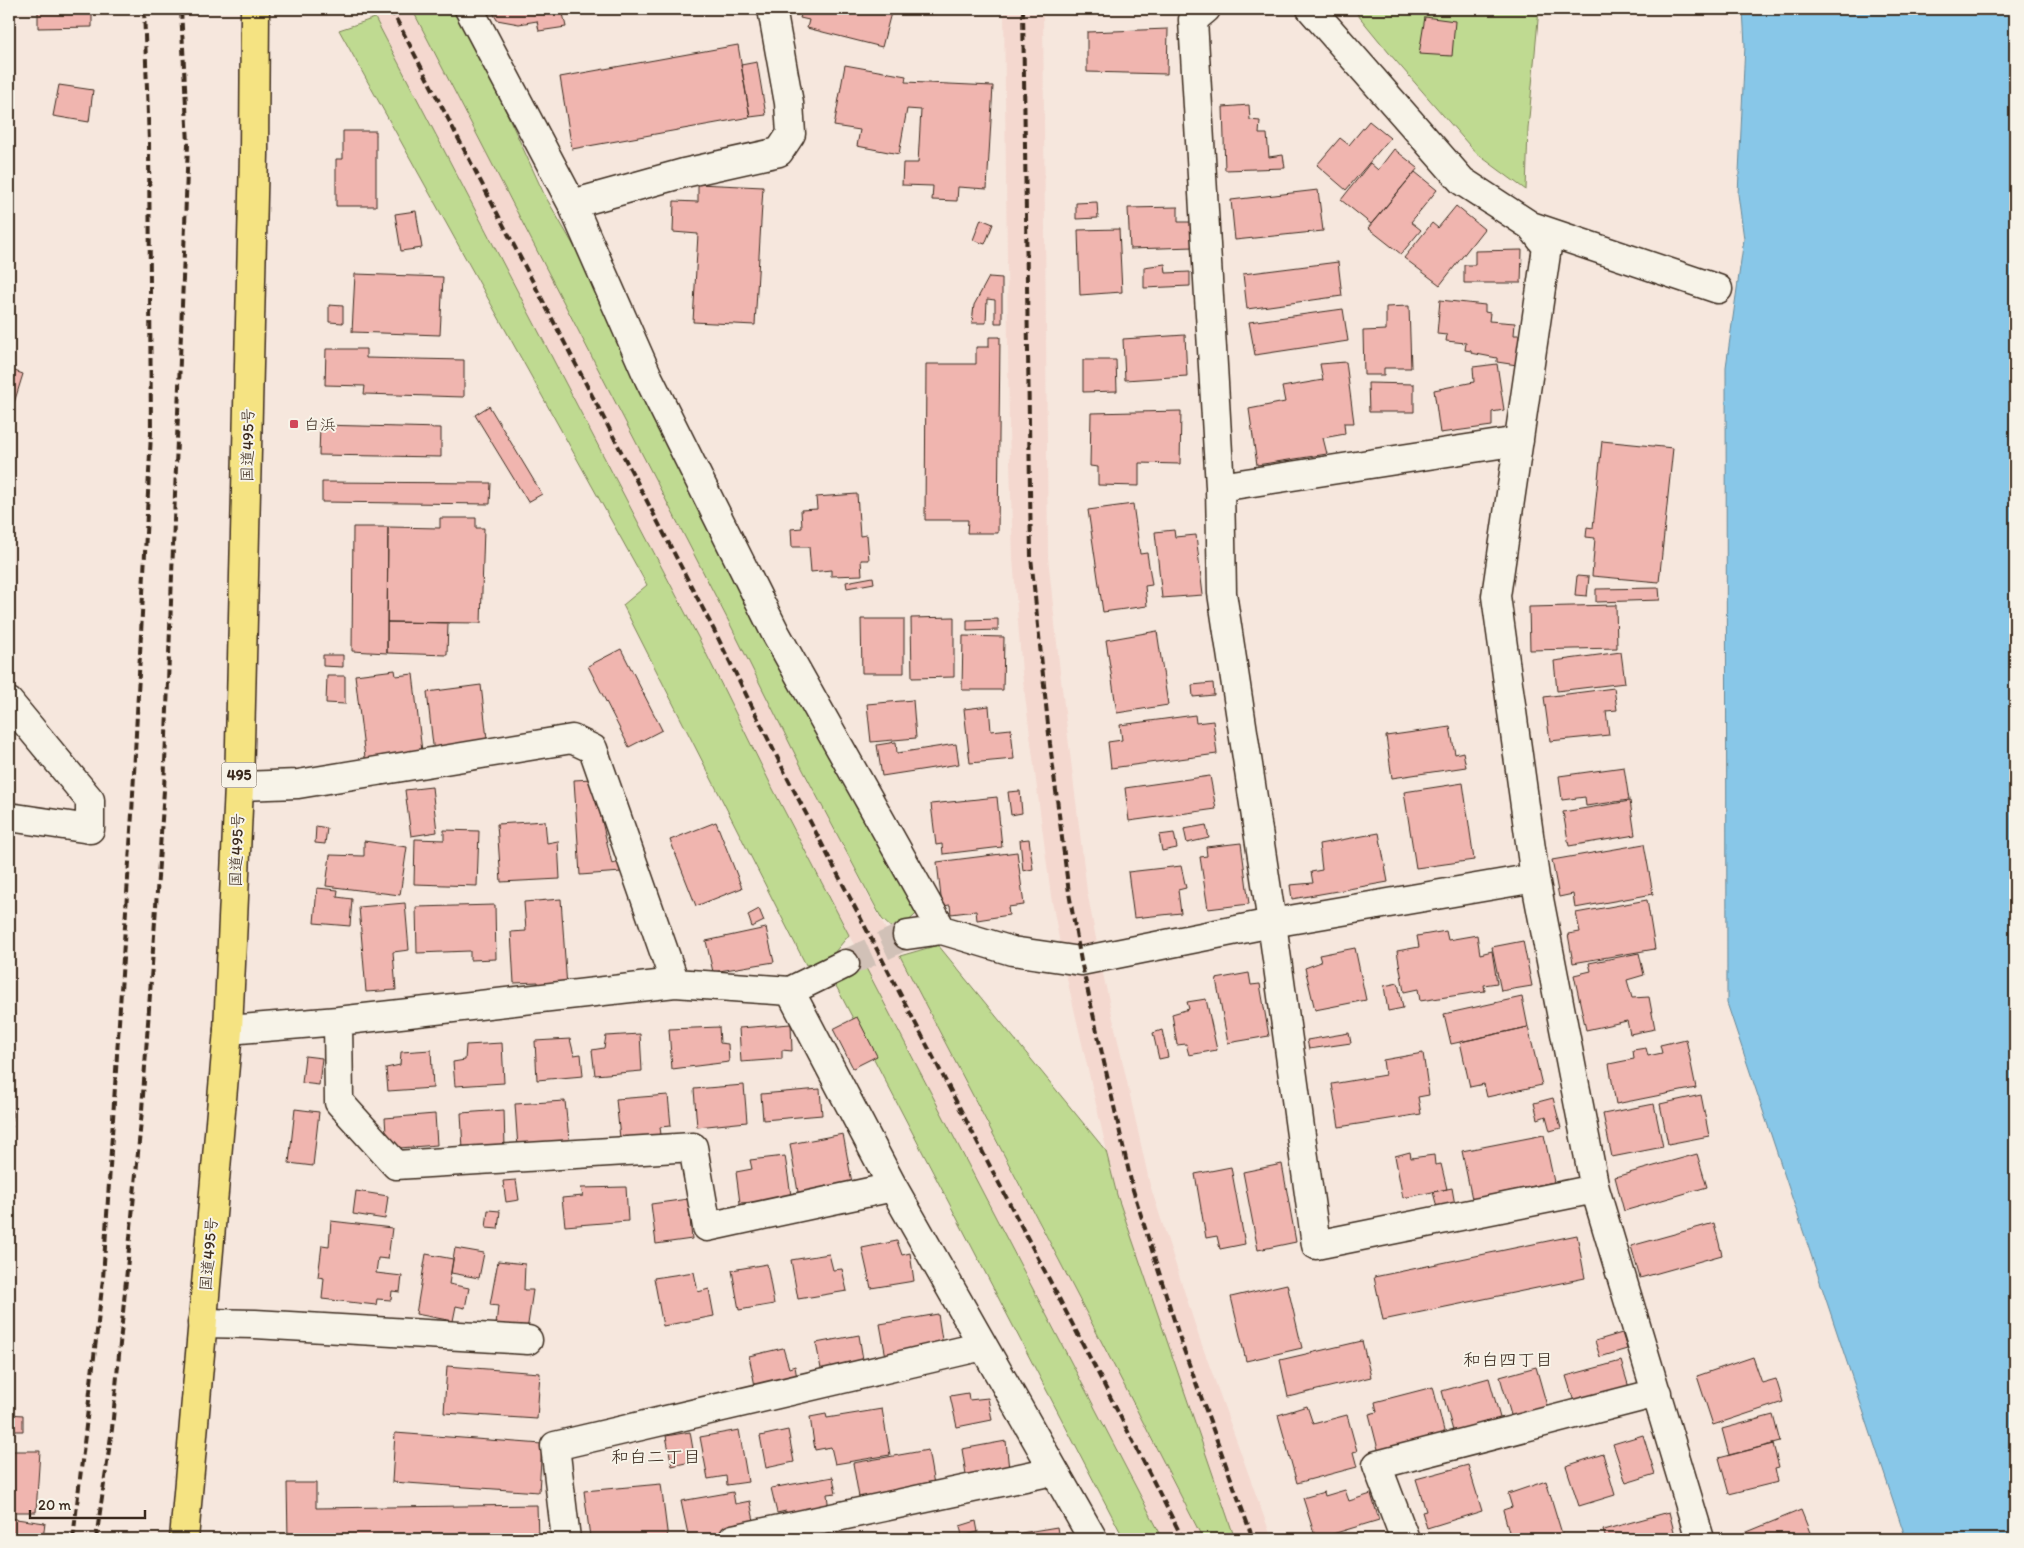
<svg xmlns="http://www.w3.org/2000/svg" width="2024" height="1548" font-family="Itim,'Klee One',sans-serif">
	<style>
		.built { fill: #f4d8cf }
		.green { fill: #bfda91; stroke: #7d8258 }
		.water { fill: #88c7e8; stroke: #698897 }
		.building { fill: #f0b5af; stroke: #3b2a1e }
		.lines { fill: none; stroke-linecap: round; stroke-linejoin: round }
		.street-tunnel { stroke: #d1c1b7; stroke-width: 28; stroke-dasharray: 28 14; stroke-linecap: butt }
		.street-casing { stroke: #3b2a1e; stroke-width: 31 }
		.highway-casing { stroke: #3b2a1e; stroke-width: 31 }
		.street { stroke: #f7f3e8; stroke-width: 28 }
		.highway { stroke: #f5e382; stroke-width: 28 }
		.rail { stroke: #3b2a1e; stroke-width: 4; stroke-dasharray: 8 4; stroke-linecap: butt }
		.poi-dot { fill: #d1495b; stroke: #f7f3e8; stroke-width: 2 }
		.labels { text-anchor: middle; stroke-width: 4; stroke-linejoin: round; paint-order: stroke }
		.shield { fill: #f7f3e8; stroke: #73665b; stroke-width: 1 }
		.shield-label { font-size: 15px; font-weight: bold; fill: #3b2a1e }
		.poi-label { font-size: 16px; fill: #3b2a1e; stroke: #f7f3e8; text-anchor: start }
		.street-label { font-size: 16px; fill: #3b2a1e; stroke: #f7f3e8 }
		.neighbourhood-label { font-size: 18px; fill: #3b2a1e; stroke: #f7f3e8 }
	</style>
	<rect width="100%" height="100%" fill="#f6e7dd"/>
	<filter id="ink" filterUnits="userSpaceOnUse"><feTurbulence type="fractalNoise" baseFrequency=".02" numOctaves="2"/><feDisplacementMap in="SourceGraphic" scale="10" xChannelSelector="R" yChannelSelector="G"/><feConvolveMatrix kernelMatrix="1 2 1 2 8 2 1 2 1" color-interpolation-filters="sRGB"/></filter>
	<g filter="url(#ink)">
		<path class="built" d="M394,9H412L729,622L803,770L1037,1220L1116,1368L1203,1539H1163L773,789L699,639L375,18Z
			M1004,9H1043L1048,557L1060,672L1087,891L1101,965L1150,1185L1198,1334L1272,1539H1234L1163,1348L1117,1195L1065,970L1051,896L1022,673L1013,558L1009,430Z"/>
		<path class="green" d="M412,9H459L544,194L578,253L625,354L923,908L896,932L882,919L803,770L729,622Z
			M1353,9H1539L1528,129L1526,190L1476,153L1389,53Z
			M375,18L699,639L773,789L849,935L829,959L806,965L623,605L647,585L339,30Z
			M938,945L1106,1151L1117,1195L1235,1539H1203C1104,1344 1001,1150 900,956Z
			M866,968L1163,1539H1124L835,984Z"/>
		<path class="water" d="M1743,9H2015V1539H1906L1727,1003L1726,367L1744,239L1738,194L1745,45Z"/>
		<path class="building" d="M32,9H92V27L38,28V10Z
			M491,9H562L566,27L539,31L537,21L519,24L497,20Z
			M803,9H892L882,47L807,28L809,20L800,18Z
			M1425,17L1455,21L1452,56L1419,54Z
			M1168,29L1167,74L1087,72V32Z
			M738,45L750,117L572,149L560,77Z
			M757,62L766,115L750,117L741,65Z
			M845,65L906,76L905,82L993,86L987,189L958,187L957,201L932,200L933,186L902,185L903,163H918L921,110L907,109L899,154L857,146L860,130L834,126Z
			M59,85L93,90L89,122L53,116Z
			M1249,105L1250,120L1260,121L1259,134H1267L1269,157L1283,155L1285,168L1225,170L1223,107Z
			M1369,121L1390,138L1346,190L1317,165L1340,138L1349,145Z
			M343,131H376V206H336V159H343Z
			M1394,149L1418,168L1371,224L1341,200L1370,163L1378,170Z
			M1415,172L1437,190L1411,222L1421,230L1401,254L1368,228Z
			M698,184L763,187L755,325L693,322L698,234L673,232L674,201L698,202Z
			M1318,190L1323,231L1235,240L1231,200Z
			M1097,202L1098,218L1076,219V203Z
			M1456,206L1484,229L1440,285L1404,258L1432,223L1438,228Z
			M1178,207V222H1193L1194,247L1130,249L1128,208Z
			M416,211L422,248L401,251L395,214Z
			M981,219L993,224L985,244L973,240Z
			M1119,229L1122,292L1080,295L1078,230Z
			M1522,250L1521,283H1464V265H1475V251Z
			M1338,262L1342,296L1247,309L1243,274Z
			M1165,264L1166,273L1190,272V286L1144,288V267Z
			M355,274L443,277L440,335L352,332Z
			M989,277L1002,278V323H995V300L987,299L986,323H972L974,305Z
			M1440,300L1485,305V312L1490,313L1489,321L1515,323L1514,335H1520L1517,365L1497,362V358L1471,353V351L1465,350L1466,343L1446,341L1447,335L1437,334Z
			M329,305L343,306V323L329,322Z
			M1409,306L1411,368H1384V375H1364L1363,331L1386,330V307Z
			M1343,309L1348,341L1255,355L1249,322Z
			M1185,335L1187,376L1125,380L1123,339Z
			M989,337H1000L998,533H967L968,520H925L926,364H976V347H989Z
			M326,349H366V358L464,360V397L364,394L365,386L325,385Z
			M1083,360H1116L1117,391L1083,392Z
			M1346,362L1354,423H1344L1345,434L1323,438L1327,454L1257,465L1249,409L1285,402L1282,387L1323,380L1320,364Z
			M1497,364L1504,410L1492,412V426L1440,433L1434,390L1474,382L1473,367Z
			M9,369L23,374L9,419Z
			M1368,383L1414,384V412H1369Z
			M489,406L542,494L528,502L475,415Z
			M1181,411L1180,464L1139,463V486L1098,485V467L1090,466L1091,413Z
			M320,425L441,428V457L319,455Z
			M1602,441L1673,448L1659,582L1592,576L1595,538L1586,537L1587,527L1593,528Z
			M322,482L491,483L490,504L322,502Z
			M857,494L860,536L867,535L869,560H861L862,575L831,576V570L811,572L809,547H792L791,529L802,528L801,510L817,509L816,497Z
			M1133,504L1140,554L1147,553L1152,585L1145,586L1147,606L1103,612L1088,510Z
			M440,518H476V528H484L481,623L387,622L388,527L440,528Z
			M353,527H388L387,653L352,651Z
			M1174,530L1175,537L1196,535L1203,595L1162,598L1155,532Z
			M1577,576L1589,577L1587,596L1575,595Z
			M873,577L874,583L847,588L846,582Z
			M1659,588L1660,600L1596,602V589Z
			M1616,605L1617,648L1530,650L1529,607Z
			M954,617V677L912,678L911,618Z
			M861,619H904V673H862Z
			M998,619V630L967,631V620Z
			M387,622L448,623L447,655L387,653Z
			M1157,631L1168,705L1117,713L1106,640Z
			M963,636L1004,637L1003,690H962Z
			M621,649L662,730L629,747L588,666Z
			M1621,652L1625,683L1557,691L1554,661Z
			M323,655H343V667L323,666Z
			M395,670L396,676L413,674L423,760L366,766L355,675Z
			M327,676H345V704L326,703Z
			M1213,683L1214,695L1193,697L1192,685Z
			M481,685L488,748L434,754L427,692Z
			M1614,688L1617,710L1606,711L1609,735L1550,741L1544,697Z
			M913,700L916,738L871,742L867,704Z
			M989,706L991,731L1011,729L1014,759L970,763L964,709Z
			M1195,715L1196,723L1213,721L1217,754L1111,768L1108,742L1122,740L1120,725Z
			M1450,727L1455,754L1463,752L1466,767L1392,778L1386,736Z
			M896,742L897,753L956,744L959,764L882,776L877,745Z
			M1624,767L1629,800L1586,806L1585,797L1562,800L1559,776Z
			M1210,776L1216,809L1129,821L1125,788Z
			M592,779L612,864L620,862L622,872L580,875L574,780Z
			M1463,783L1474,860L1416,868L1404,792Z
			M432,787L437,832L411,836L405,790Z
			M1020,791L1022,813L1011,815L1008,792Z
			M997,797L1002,847L943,854L942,844L936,845L931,804Z
			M1630,801L1635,835L1569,846L1563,812Z
			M545,821L547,843L558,841L560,879L501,882L497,824Z
			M716,822L742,888L696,906L670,840Z
			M1206,825L1209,838L1187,843L1184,829Z
			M316,826L327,828L325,844L315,843Z
			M444,830L479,831L477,886L414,884L415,839L444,840Z
			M1174,833L1177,848L1162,851L1159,835Z
			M1379,833L1388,882L1292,899L1290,885L1313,883L1311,872L1322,870L1319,844Z
			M1029,839L1033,869L1023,871L1020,840Z
			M364,841L407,847L400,895L326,886L330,855L364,856Z
			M1241,843L1249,904L1208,909L1200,857L1207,856L1206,847Z
			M1644,844L1653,894L1575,908L1573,894L1559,897L1552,860Z
			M1017,852L1024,905L1008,907L1009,915L977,920L976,911L951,914L950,905L942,906L937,862Z
			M1181,866L1186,888L1178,890L1181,913L1134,918L1128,872Z
			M317,888L338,890L337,897L352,899L350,926L314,923Z
			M561,899L567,988L539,991L538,982L514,983L511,932L526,931L524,902Z
			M1647,900L1655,949L1573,963L1568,934L1580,932L1576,913Z
			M405,903L409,950L393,952L396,990L366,992L359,907Z
			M495,905L496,959L470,960V951L417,953L416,907Z
			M759,909L764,921L752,927L748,915Z
			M766,928L774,962L713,972L706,941Z
			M1446,931L1448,940L1477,935L1480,954L1492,951L1497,983L1484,985L1485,991L1420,1001L1418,989L1404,992L1397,951L1419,947L1417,936Z
			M1523,941L1532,986L1501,991L1492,947Z
			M1355,948L1366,1000L1315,1010L1305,968L1321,962L1319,955Z
			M1639,953L1644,975L1627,980L1632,998L1649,997L1655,1029L1630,1034L1627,1021L1586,1030L1574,975L1591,971L1589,963Z
			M1249,973L1251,985L1260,984L1269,1036L1228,1043L1216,979Z
			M1398,983L1403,1008L1388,1011L1384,986Z
			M1522,997L1528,1027L1451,1044L1444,1014Z
			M1206,999L1217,1050L1189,1055L1186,1044L1177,1045L1172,1014L1189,1009L1187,1002Z
			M857,1017L877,1056L853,1068L833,1029Z
			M791,1024L792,1051L782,1050V1059L741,1062L739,1028Z
			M719,1027L720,1043L728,1044L729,1062L672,1069L669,1029Z
			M1528,1027L1542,1085L1487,1097L1484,1084L1470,1087L1460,1042Z
			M1162,1030L1168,1057L1159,1059L1153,1033Z
			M1349,1033L1351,1043L1309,1049L1307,1040Z
			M640,1034L642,1071L595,1075L592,1050L604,1048L606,1036Z
			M570,1039L574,1055L581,1054L583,1076L537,1080L535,1041Z
			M1686,1039L1696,1088L1616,1104L1609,1064L1634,1059L1633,1050L1646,1048L1648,1056L1662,1053L1660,1045Z
			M502,1043L504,1083L455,1086L453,1062L465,1060L466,1045Z
			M431,1050L433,1088L388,1091L386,1068L400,1065L401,1052Z
			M1423,1053L1429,1095L1418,1097L1421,1114L1339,1127L1332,1084L1385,1075L1383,1060Z
			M305,1056L322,1058L319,1085L302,1083Z
			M9,1078H13L11,1137H9Z
			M744,1085L747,1122L697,1127L694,1089Z
			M820,1089L822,1115L763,1120L761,1094Z
			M668,1095L671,1126L660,1127L661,1135L620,1138L616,1099Z
			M1701,1095L1709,1136L1668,1144L1660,1104Z
			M1553,1098L1561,1128L1550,1131L1546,1116L1538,1119L1534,1103Z
			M565,1101L570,1149L518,1148L515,1104Z
			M1654,1104L1663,1147L1612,1157L1603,1114Z
			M295,1109L319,1112L313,1166L289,1163Z
			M504,1110L505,1148L463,1150L461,1113Z
			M435,1114L437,1145L387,1149L385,1118Z
			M843,1134L853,1188L799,1198L790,1144Z
			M1544,1135L1554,1182L1472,1199L1462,1151Z
			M1410,1152L1411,1158L1434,1155L1435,1165L1441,1164L1447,1189L1403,1198L1395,1156Z
			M1697,1154L1707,1187L1624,1211L1615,1177Z
			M785,1156L792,1202L755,1210L754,1202L740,1203L736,1172L752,1169L750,1160Z
			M1282,1164L1296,1242L1258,1250L1243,1172Z
			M1231,1167L1245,1244L1220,1249L1217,1236L1206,1238L1195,1174Z
			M516,1180L519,1200L506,1202L503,1181Z
			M626,1187L628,1221L565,1226L562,1198L583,1196L581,1188Z
			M1452,1188L1456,1211L1439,1215L1433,1192Z
			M356,1191L388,1196L385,1219L353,1214Z
			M688,1199L692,1239L656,1244L651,1204Z
			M488,1210L500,1211L498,1229L486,1228Z
			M331,1221L392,1228L388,1259L378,1258L376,1273L402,1276L400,1292L392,1291L391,1300L377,1299L376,1305L322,1299L324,1278L318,1277L322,1245L329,1246Z
			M1714,1223L1722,1255L1640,1278L1631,1246Z
			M1577,1235L1585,1278L1383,1320L1374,1277Z
			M897,1241L902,1255L910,1253L914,1281L871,1288L862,1248Z
			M455,1248L484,1253L479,1278L451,1273Z
			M426,1254L453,1259L449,1284L469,1288L465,1308L456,1306L453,1321L416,1314Z
			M829,1254L833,1270L842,1269L847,1291L798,1299L791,1260Z
			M498,1261L525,1264L524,1290H533L527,1331L496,1325L498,1306L490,1305Z
			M767,1264L774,1304L739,1310L732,1270Z
			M694,1272L698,1292L709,1289L714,1316L663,1326L654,1278Z
			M1287,1284L1302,1348L1246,1361L1231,1297Z
			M938,1314L944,1353L887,1363L880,1324Z
			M1622,1333L1627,1349L1600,1357L1595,1341Z
			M859,1335L865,1372L823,1379L816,1343Z
			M1362,1341L1371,1377L1288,1397L1280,1360Z
			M783,1348L789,1368L795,1366L798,1385L756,1391L749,1356Z
			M1753,1357L1762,1383L1776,1379L1783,1402L1713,1425L1697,1376Z
			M1621,1361L1630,1391L1575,1405L1566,1376Z
			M447,1366L540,1373L537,1419L444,1413Z
			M1536,1367L1549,1413L1513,1422L1500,1377Z
			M1489,1378L1502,1425L1455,1438L1442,1391Z
			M1433,1387L1445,1435L1380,1457L1369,1414L1377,1412L1375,1402Z
			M968,1393L969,1400L988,1398L992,1420L957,1427L950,1396Z
			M1307,1406L1313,1424L1347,1415L1357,1451L1353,1452L1357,1467L1297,1483L1278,1415Z
			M882,1409L890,1455L835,1464L831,1447L815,1450L810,1417L826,1414L827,1418Z
			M9,1414L23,1415V1431H9Z
			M1773,1415L1780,1442L1729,1455L1722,1429Z
			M739,1430L748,1482L727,1485L726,1476L708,1479L700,1437Z
			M788,1430L794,1462L766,1468L760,1436Z
			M690,1432L695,1461L672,1466L666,1436Z
			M395,1433L542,1444L539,1492L392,1482Z
			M1643,1435L1655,1474L1626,1483L1613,1444Z
			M1006,1441L1010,1479L968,1487L962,1449Z
			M1773,1444L1779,1467L1775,1468L1778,1482L1729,1494L1719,1458Z
			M928,1450L935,1490L860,1503L853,1463Z
			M9,1451H40L36,1512H9Z
			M1603,1454L1615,1495L1579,1506L1566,1466Z
			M1468,1465L1482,1511L1427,1528L1422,1512L1426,1511L1416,1479Z
			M833,1477L836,1493L827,1494L829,1511L787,1518L786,1511L777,1513L771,1488Z
			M1546,1481L1563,1537L1554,1539H1511L1503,1510L1512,1507L1508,1494Z
			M287,1483H316V1508L537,1505L538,1539H288Z
			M661,1484L668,1539H598V1536L590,1537L584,1491Z
			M1345,1490L1349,1501L1371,1494L1379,1520L1316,1539L1303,1498L1324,1492L1325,1496Z
			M733,1492L735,1504L750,1501L755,1526L689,1539L681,1501Z
			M1801,1510L1811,1535L1808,1536L1809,1539H1730Z
			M1669,1512L1676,1539H1606L1603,1530Z
			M9,1518L45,1523L43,1539H9Z
			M976,1521L978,1532L962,1536L960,1526Z
			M1057,1527L1059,1539H1016L1015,1534Z"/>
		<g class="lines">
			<path class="street-tunnel" d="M845,964L907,935"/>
			<defs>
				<path id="street" d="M469,9L572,204L649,379L775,632L942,930L1012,951L1081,961L1272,923L1535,878
					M1206,9L1193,20L1220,487L1222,593L1272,923L1316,1245L1595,1189
					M1311,9L1462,181L1531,226L1718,289
					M572,204L684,173L779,152L791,134L789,103L772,9
					M1531,226L1547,247L1496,596L1535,878L1595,1189L1700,1539
					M1220,487L1519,441
					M9,702L90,800V829L9,817
					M239,786L298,784L572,739L593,749L675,983
					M907,935L942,930
					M790,991L845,964
					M338,1021L339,1102L396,1165L693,1147L707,1227L893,1187
					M228,1030L338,1021L675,983L790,991L893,1187L1093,1539
					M202,1323L255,1324L528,1340
					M566,1539L555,1446L983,1346
					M733,1539L1053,1471
					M1405,1539L1377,1465L1657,1393"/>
				<path id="highway" d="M184,1539L228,1030L239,786L254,154L255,9"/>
			</defs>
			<use href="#street" class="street-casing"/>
			<use href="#highway" class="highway-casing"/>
			<use href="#street" class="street"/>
			<use href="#highway" class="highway"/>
			<path class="rail" d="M391,9L714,630L788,779L1099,1375L1183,1539
				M1023,9L1031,557L1050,744L1069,893L1081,961L1133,1190L1181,1342L1253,1539
				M73,1539L103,1279L132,814L151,433L149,142L144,9
				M96,1539L112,1429L142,1110L164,790L188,144L181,9"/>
		</g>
	</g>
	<rect class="poi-dot" x="289" y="419" width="10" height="10" rx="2.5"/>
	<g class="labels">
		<rect class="shield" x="221.5" y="762.5" width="35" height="25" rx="4"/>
		<g class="shield-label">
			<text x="239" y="780">495</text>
		</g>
		<g class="poi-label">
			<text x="304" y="430">白浜</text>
		</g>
		<g class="street-label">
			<text transform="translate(247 445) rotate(-89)" y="6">国道495号</text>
			<text transform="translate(236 850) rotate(-88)" y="6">国道495号</text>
			<text transform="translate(208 1254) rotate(-85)" y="6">国道495号</text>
		</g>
		<g class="neighbourhood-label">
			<text x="1508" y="1366">和白四丁目</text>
			<text x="656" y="1463">和白二丁目</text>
		</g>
	</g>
	<rect width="2024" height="1548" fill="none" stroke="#f7f3e8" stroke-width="30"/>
	<rect x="15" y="15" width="1994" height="1518" fill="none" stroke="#3b2a1e" stroke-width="2" filter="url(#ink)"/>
	<path d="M30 1510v8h115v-8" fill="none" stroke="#3b2a1e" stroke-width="2.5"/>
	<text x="38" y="1510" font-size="15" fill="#3b2a1e" stroke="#f7f3e8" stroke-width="4" paint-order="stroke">20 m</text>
</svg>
